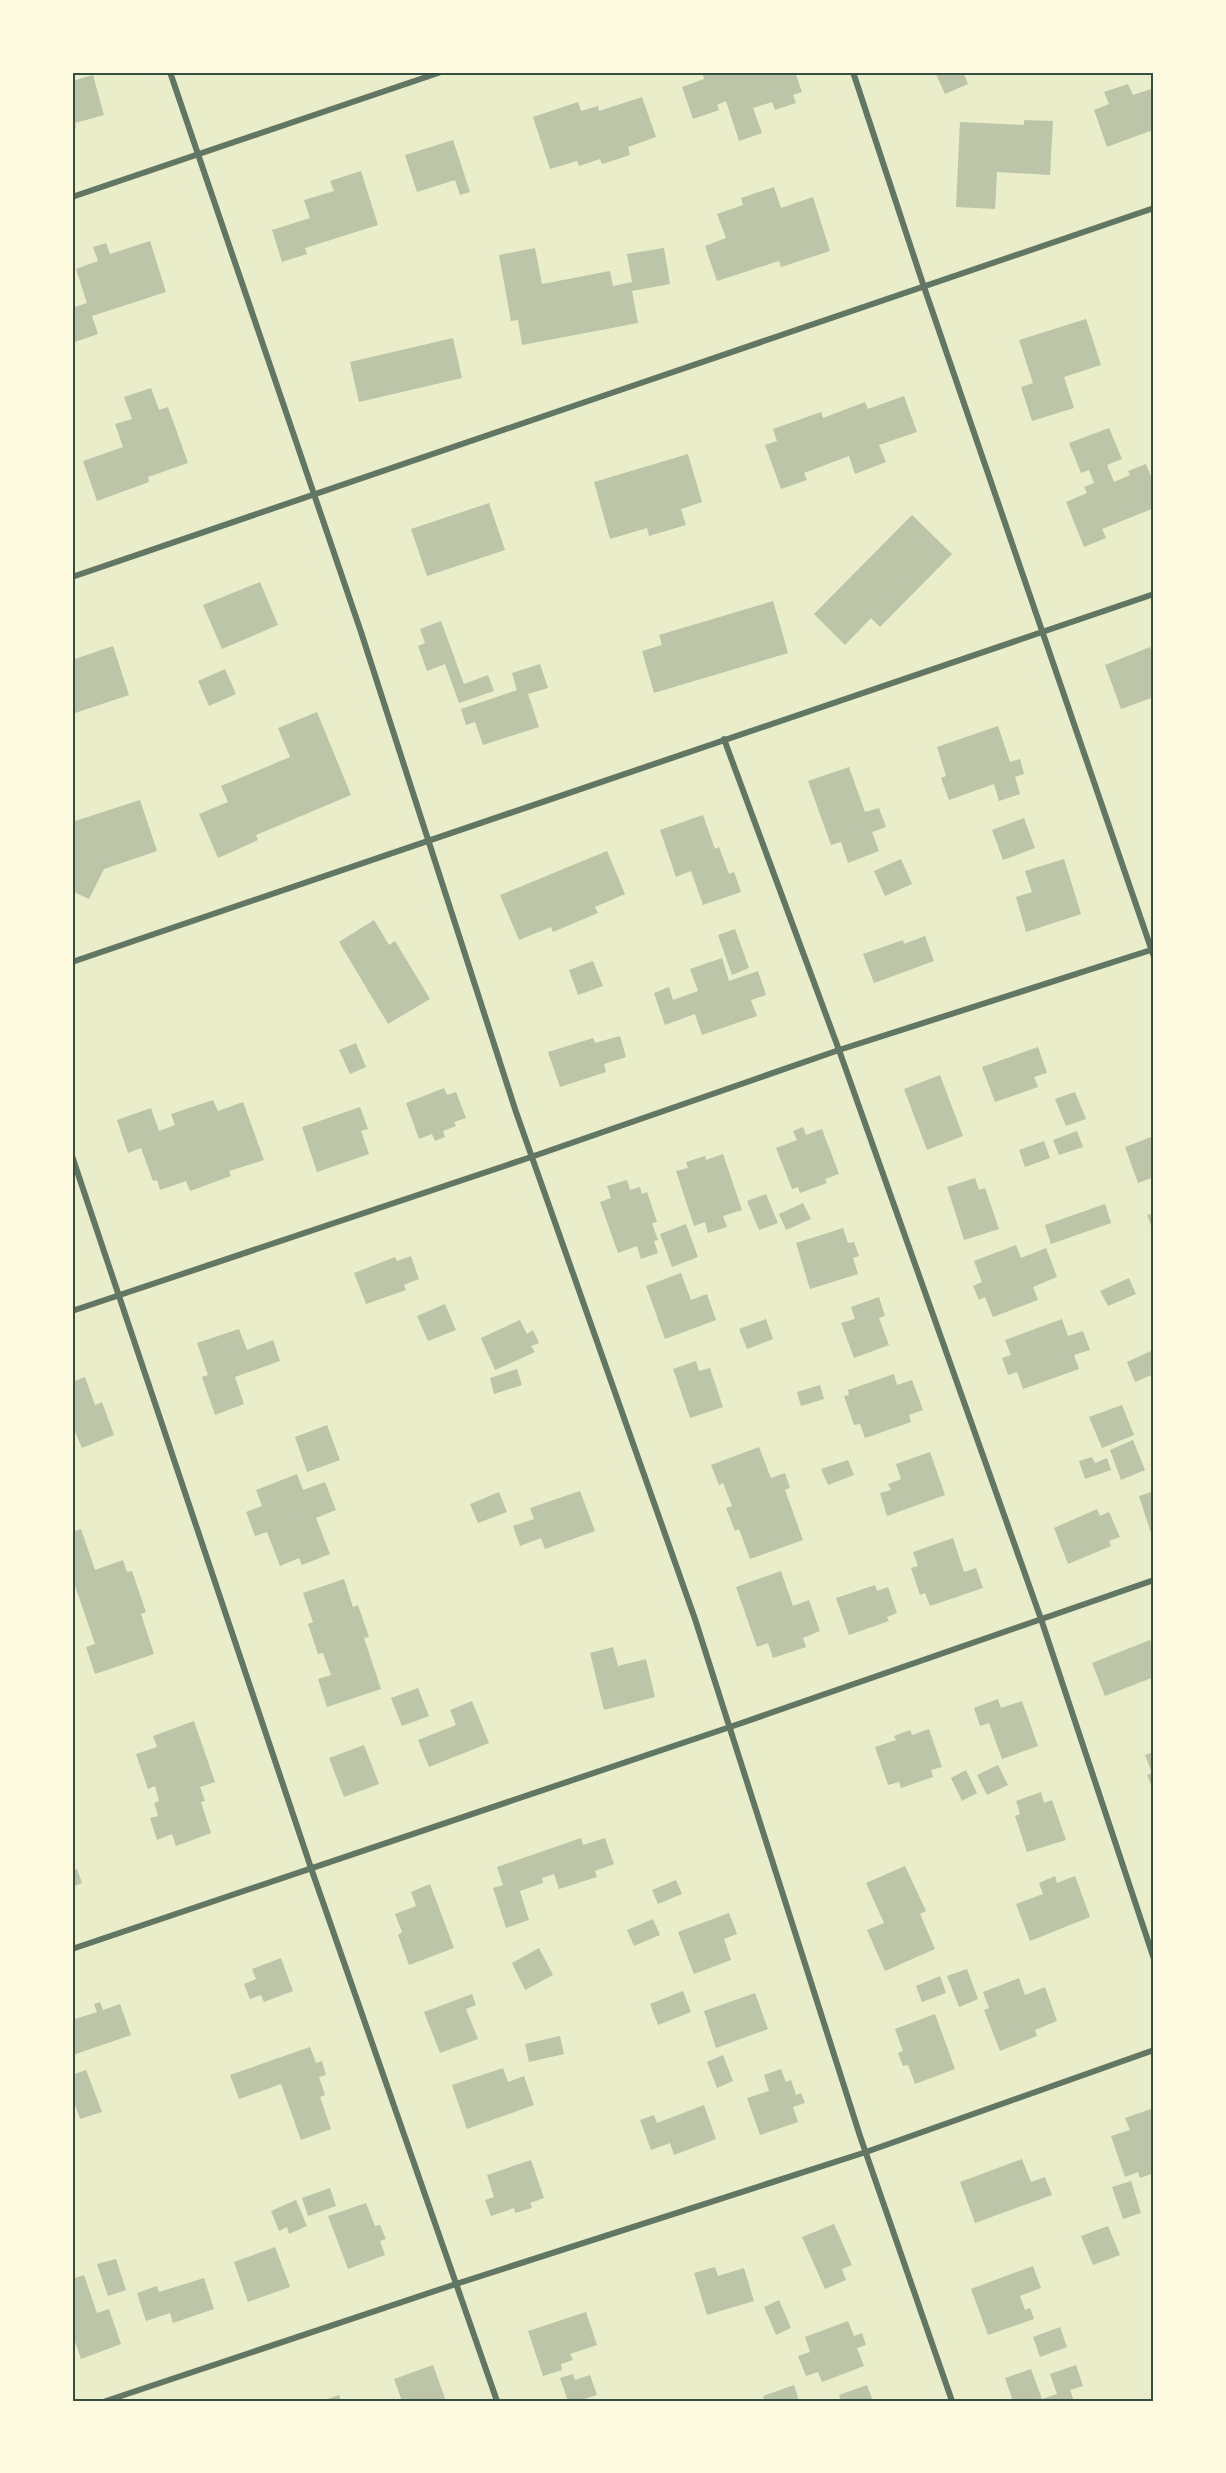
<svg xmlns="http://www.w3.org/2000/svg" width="1226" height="2473" font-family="'PT Sans',sans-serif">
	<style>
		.building { fill: #bcc5a7 }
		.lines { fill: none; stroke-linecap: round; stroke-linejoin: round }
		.minor { stroke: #617663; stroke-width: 6 }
		.neatline { fill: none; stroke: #344e41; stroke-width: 2 }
	</style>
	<rect width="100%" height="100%" fill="#e9edc9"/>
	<path class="building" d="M702,72H795L802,92L793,95L796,103L775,110L772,102L753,108L762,133L739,141L726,101L717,105L719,110L693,119L682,87L704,79Z
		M935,72H963L968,84L945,94Z
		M93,75L104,115L75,123L76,128L72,129V81Z
		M1128,84L1133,95L1154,88V140L1150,131L1107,147L1094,110L1109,104L1104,92Z
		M642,97L656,137L628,147L630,155L602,164L600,159L579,166L577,161L550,169L533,117L578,102L581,111L598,106L599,111Z
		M1024,120L1053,121L1050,175L997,172L995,209L956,207L960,122L1024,125Z
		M453,140L470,192L460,195L455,180L417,192L405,155Z
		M361,171L378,225L305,248L307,254L282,262L272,230L310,218L304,200L334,191L330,181Z
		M774,187L781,208L813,197L830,251L781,267L779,261L717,281L705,246L726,238L717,214L743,205L741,198Z
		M150,241L166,292L92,316L98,334L72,343V308L87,303L76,269L98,261L93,247L106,243L110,254Z
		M535,248L542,284L610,271L613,286L632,282L627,254L664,248L670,284L632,291L638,323L522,345L518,320L511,321L499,255Z
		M1086,319L1101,365L1064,377L1074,408L1032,421L1021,387L1033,383L1019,340Z
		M453,338L462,378L359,402L350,362Z
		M151,388L159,410L168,407L188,463L148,477L149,482L97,501L83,461L123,447L115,424L132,419L124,397Z
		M904,396L917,432L879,445L886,462L855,474L849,456L804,473L807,480L781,489L765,445L777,441L773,429L821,412L823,418L865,402L868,409Z
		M1109,428L1122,459L1107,465L1114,482L1130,475L1128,471L1146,464L1154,484V508L1102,529L1106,538L1084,547L1066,502L1087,493L1084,487L1094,483L1089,470L1081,473L1069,443Z
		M688,454L702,502L681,509L686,525L649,536L647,528L610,539L594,482Z
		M489,503L505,550L427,576L411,529Z
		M912,515L952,554L880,627L871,618L845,645L814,614Z
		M260,582L278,625L222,649L203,605Z
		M773,601L788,653L654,693L642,651L662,645L659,635Z
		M441,621L464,684L488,675L494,691L459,703L445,664L427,671L418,646L425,643L420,629Z
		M113,646L129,695L72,714V660Z
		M1150,647L1154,657V697L1121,709L1105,665Z
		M540,664L548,688L528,694L539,727L483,745L475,722L466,725L461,709L517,690L512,673Z
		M225,669L236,694L209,706L198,681Z
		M317,712L351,795L256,835L258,840L218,858L199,814L228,802L221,786L290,757L278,728Z
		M998,726L1010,762L1020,759L1024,774L1015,777L1020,794L999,801L994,784L949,800L941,778L946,776L937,747Z
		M849,767L865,812L879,808L886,827L872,832L879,851L848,863L841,842L831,845L808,781Z
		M140,800L157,851L104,869L89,899L72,891V822Z
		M703,815L715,849L719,847L729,874L734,872L741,892L703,905L691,871L676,877L660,830Z
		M1024,818L1035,848L1003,860L992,830Z
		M607,851L625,894L595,907L598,913L553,932L551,927L519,940L500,895Z
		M901,859L912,884L885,896L874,871Z
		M1064,859L1081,914L1026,932L1016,897L1032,892L1025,871Z
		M374,920L389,945L395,941L430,999L388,1024L339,942Z
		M735,929L749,968L732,975L718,935Z
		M925,936L934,961L874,983L863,954L903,940L904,944Z
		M722,958L729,981L758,971L766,995L751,1000L757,1016L702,1035L695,1014L665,1025L654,993L669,987L673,1000L698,991L690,969Z
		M593,961L603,986L578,995L569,970Z
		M620,1036L626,1057L604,1064L606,1072L560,1087L548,1052L593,1038L595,1043Z
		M356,1043L366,1067L350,1074L339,1050Z
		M1038,1047L1047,1073L1034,1077L1038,1087L995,1102L982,1067Z
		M940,1075L963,1136L927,1150L904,1089Z
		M444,1088L447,1095L456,1092L466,1118L454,1122L456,1126L443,1131L445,1137L435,1141L432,1134L419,1139L406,1103Z
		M1075,1092L1086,1119L1066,1126L1055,1099Z
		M213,1100L218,1111L243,1102L264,1160L229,1171L231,1176L190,1191L186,1181L160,1190L157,1180L153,1181L141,1148L128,1153L117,1120L151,1108L159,1131L175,1125L171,1114Z
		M360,1107L368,1129L361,1131L369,1154L317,1172L302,1127Z
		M803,1127L806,1135L822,1129L839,1174L825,1179L827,1183L800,1193L798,1187L792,1189L776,1148L797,1140L793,1131Z
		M1077,1131L1083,1147L1059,1155L1053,1140Z
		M1154,1136V1177L1138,1183L1125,1147Z
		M1044,1141L1050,1158L1025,1167L1019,1150Z
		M723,1154L742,1210L723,1216L727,1227L708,1233L705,1222L694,1226L676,1171L688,1168L686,1162L705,1156L706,1160Z
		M975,1178L979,1190L985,1188L999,1229L964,1240L947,1187Z
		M627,1180L630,1190L640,1187L642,1194L647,1192L657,1222L652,1223L658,1240L654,1241L658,1253L641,1259L637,1246L618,1253L600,1202L611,1198L607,1186Z
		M766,1194L778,1223L759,1230L747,1201Z
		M803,1203L811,1219L786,1230L779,1214Z
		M1105,1204L1111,1223L1051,1244L1045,1225Z
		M1154,1213V1233L1147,1215Z
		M686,1224L698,1257L672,1267L660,1234Z
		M843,1228L848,1243L854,1242L859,1256L853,1258L858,1274L810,1289L796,1243Z
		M1016,1245L1021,1258L1046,1248L1057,1277L1033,1287L1038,1300L993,1317L985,1297L979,1300L973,1286L982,1282L974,1261Z
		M411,1256L419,1279L404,1285L406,1290L366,1304L354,1273L395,1257L397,1261Z
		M681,1273L691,1300L707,1294L716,1320L665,1339L646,1286Z
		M1129,1278L1136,1294L1108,1306L1100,1291Z
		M879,1297L885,1316L879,1318L889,1345L854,1358L841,1323L855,1319L851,1307Z
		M445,1304L456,1330L428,1341L417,1316Z
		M766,1319L773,1339L747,1349L739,1329Z
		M1062,1319L1068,1336L1083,1331L1090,1350L1074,1355L1079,1369L1023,1389L1017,1372L1008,1375L1002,1358L1011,1355L1005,1340Z
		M520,1320L527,1334L533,1330L539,1343L531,1346L535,1352L495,1370L481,1338Z
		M239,1329L247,1350L273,1340L280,1361L235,1377L244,1404L215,1415L202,1377L208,1375L197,1343Z
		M1151,1351L1154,1358V1374L1135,1382L1127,1362Z
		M696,1361L699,1371L710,1368L723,1407L690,1418L673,1369Z
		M517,1369L522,1385L494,1394L490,1378Z
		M894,1374L897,1385L912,1380L923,1410L909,1415L911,1422L865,1438L860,1424L854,1425L844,1396L849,1395L848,1390Z
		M85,1377L95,1405L102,1402L114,1435L82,1448L72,1425V1382Z
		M820,1385L824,1399L801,1406L797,1392Z
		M1122,1405L1134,1435L1102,1448L1089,1417Z
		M327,1425L340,1460L307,1472L295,1437Z
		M1133,1440L1145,1470L1121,1480L1110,1450Z
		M759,1447L771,1478L785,1473L790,1488L785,1490L803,1540L750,1559L739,1529L735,1531L726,1508L732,1506L723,1483L719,1485L711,1465Z
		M930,1452L945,1495L887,1516L880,1493L891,1490L888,1484L901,1479L896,1464Z
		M1092,1457L1095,1463L1107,1458L1111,1470L1085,1479L1079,1461Z
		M848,1460L854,1475L828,1485L821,1469Z
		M297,1474L303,1490L325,1482L336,1510L316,1518L330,1554L302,1565L299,1558L280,1566L267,1532L255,1536L246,1512L262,1506L256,1490Z
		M580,1491L595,1531L545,1549L541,1538L520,1546L513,1526L534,1519L530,1508Z
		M1154,1491V1532L1151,1533L1139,1496Z
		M499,1492L507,1512L478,1523L470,1504Z
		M1097,1509L1100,1516L1109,1512L1120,1537L1109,1541L1111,1546L1068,1564L1054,1528Z
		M81,1529L95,1570L123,1560L127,1572L132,1571L146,1612L141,1614L154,1654L95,1674L86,1647L95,1644L72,1577V1532Z
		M953,1538L964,1572L976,1568L983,1588L930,1606L925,1593L920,1595L911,1568L918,1566L913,1552Z
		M781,1571L793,1606L809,1600L820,1631L803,1638L806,1647L773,1658L768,1643L757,1647L736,1587Z
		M344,1579L353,1607L358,1605L369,1637L364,1638L381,1689L327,1707L318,1679L331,1675L323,1653L318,1654L308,1624L313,1622L303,1593Z
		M875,1585L877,1591L888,1587L897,1613L887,1617L889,1621L849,1635L836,1598Z
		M1150,1640L1154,1651V1677L1105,1696L1092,1663Z
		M613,1647L618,1666L646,1659L655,1697L604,1710L590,1653Z
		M418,1688L429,1716L402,1726L391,1698Z
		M998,1699L1001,1708L1022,1701L1038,1746L1002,1759L989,1723L980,1726L974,1708Z
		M472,1701L489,1743L429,1767L418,1740L456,1725L450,1710Z
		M194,1721L215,1782L200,1787L205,1801L201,1802L211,1833L176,1846L172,1834L157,1840L150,1818L158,1816L154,1803L159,1801L155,1786L148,1789L136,1754L157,1747L153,1736Z
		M929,1729L942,1767L931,1770L933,1777L901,1788L899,1782L888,1785L875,1747L896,1740L894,1736L910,1730L912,1735Z
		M364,1745L379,1784L344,1797L329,1758Z
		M1154,1752V1792L1147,1775L1152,1773L1145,1755Z
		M998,1765L1008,1785L987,1795L977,1775Z
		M966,1770L977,1793L962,1801L951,1778Z
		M1041,1792L1044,1803L1052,1800L1066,1840L1027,1852L1015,1816L1020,1814L1016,1801Z
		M581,1838L583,1845L605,1838L614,1864L595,1871L597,1877L559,1889L554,1874L542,1878L543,1883L520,1891L529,1920L506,1928L493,1888L503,1885L497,1867Z
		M905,1866L926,1911L920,1914L935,1949L885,1971L867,1930L884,1923L866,1883Z
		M77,1869L82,1883L72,1887V1871Z
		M1055,1876L1057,1883L1075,1876L1090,1917L1030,1941L1016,1904L1043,1894L1039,1883Z
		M676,1880L682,1894L658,1904L652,1890Z
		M430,1884L454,1948L409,1965L398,1935L402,1932L395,1914L416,1906L411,1892Z
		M729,1913L737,1934L724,1939L731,1960L694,1974L678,1932Z
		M653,1919L660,1935L634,1946L627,1930Z
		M539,1948L553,1975L525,1990L512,1963Z
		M281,1958L293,1991L264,2002L261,1995L250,1999L244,1984L256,1979L252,1969Z
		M967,1969L978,1999L959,2007L947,1976Z
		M940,1976L946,1993L922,2002L916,1986Z
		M1019,1978L1025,1995L1045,1987L1057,2021L1035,2030L1037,2036L1000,2051L984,2010L989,2008L983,1992Z
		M683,1991L691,2012L658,2025L650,2004Z
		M755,1993L768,2029L716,2048L704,2011Z
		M472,1994L476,2005L466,2009L478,2039L440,2053L424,2012Z
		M100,2002L103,2010L120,2004L131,2035L73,2055L72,2020L97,2012L94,2004Z
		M935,2014L955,2069L915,2084L908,2065L903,2066L898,2053L903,2051L895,2029Z
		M560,2036L564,2054L529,2062L525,2044Z
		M310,2047L316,2063L322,2061L326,2075L319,2077L325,2095L320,2097L331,2129L301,2140L281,2084L239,2099L230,2075Z
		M723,2055L733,2081L717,2088L707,2062Z
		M503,2068L508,2082L524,2076L534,2105L467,2129L452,2085Z
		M781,2069L786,2082L791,2080L796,2095L801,2093L805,2103L793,2107L798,2122L760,2135L747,2098L769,2091L764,2075Z
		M86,2070L102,2112L80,2119L72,2096V2075Z
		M704,2105L716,2139L674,2155L670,2143L651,2150L640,2120L654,2115L657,2123Z
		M1154,2108V2173L1140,2178L1138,2172L1125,2177L1111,2136L1130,2130L1125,2118Z
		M1022,2159L1031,2182L1045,2177L1052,2195L975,2223L960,2182Z
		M531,2160L544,2198L530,2203L532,2208L515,2213L514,2208L491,2216L485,2200L494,2197L487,2175Z
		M1131,2181L1141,2213L1123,2219L1112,2187Z
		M330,2188L336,2206L308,2216L302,2198Z
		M296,2200L307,2226L289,2234L287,2227L279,2231L271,2211Z
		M366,2203L375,2226L380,2225L386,2239L380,2241L385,2255L348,2269L328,2216Z
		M834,2224L852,2265L842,2269L846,2280L825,2289L802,2237Z
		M1108,2226L1120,2255L1093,2265L1081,2236Z
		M275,2247L290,2287L248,2302L234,2262Z
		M116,2259L126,2290L108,2296L97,2264Z
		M1033,2266L1041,2288L1020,2296L1025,2310L1030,2308L1034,2319L988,2335L971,2289Z
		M715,2267L718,2276L744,2268L754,2301L707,2315L694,2273Z
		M84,2275L97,2313L109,2309L121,2344L81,2359L72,2333V2279Z
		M204,2278L214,2309L173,2323L170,2313L146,2321L137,2293L157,2286L159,2292Z
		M779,2300L791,2328L776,2335L764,2307Z
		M586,2312L597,2345L570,2354L573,2360L561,2364L562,2370L543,2376L528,2331Z
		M848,2321L854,2336L862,2333L866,2345L857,2348L864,2366L822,2382L818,2372L806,2376L798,2356L810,2352L805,2337Z
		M1060,2327L1067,2347L1040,2357L1033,2337Z
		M433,2365L446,2401H402L394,2379Z
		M1076,2365L1083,2386L1070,2390L1074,2401H1013L1005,2378L1031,2369L1042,2399L1057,2394L1050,2374Z
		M573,2374L575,2380L590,2375L597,2395L578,2401H568L560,2378Z
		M794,2385L799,2401H765L763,2396Z
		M867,2385L873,2401H841L839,2395Z
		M339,2395L341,2401H322Z"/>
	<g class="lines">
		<path class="minor" d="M170,72L361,632L516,1112L695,1619L860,2136L952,2401
			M853,72L923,284L1154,957
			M72,197L441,72
			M72,577C434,457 792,328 1154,208
			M724,739L839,1050L1041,1619L1154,1959
			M72,962L1154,594
			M72,1156L311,1868L497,2401
			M72,1311L531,1157L839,1050L1154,949
			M72,1949L730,1727L1154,1580
			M106,2401L456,2284L866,2152L1154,2050"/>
	</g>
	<rect width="1226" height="2473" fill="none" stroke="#fefae0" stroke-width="147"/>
	<rect x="74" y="74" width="1078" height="2326" class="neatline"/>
</svg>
